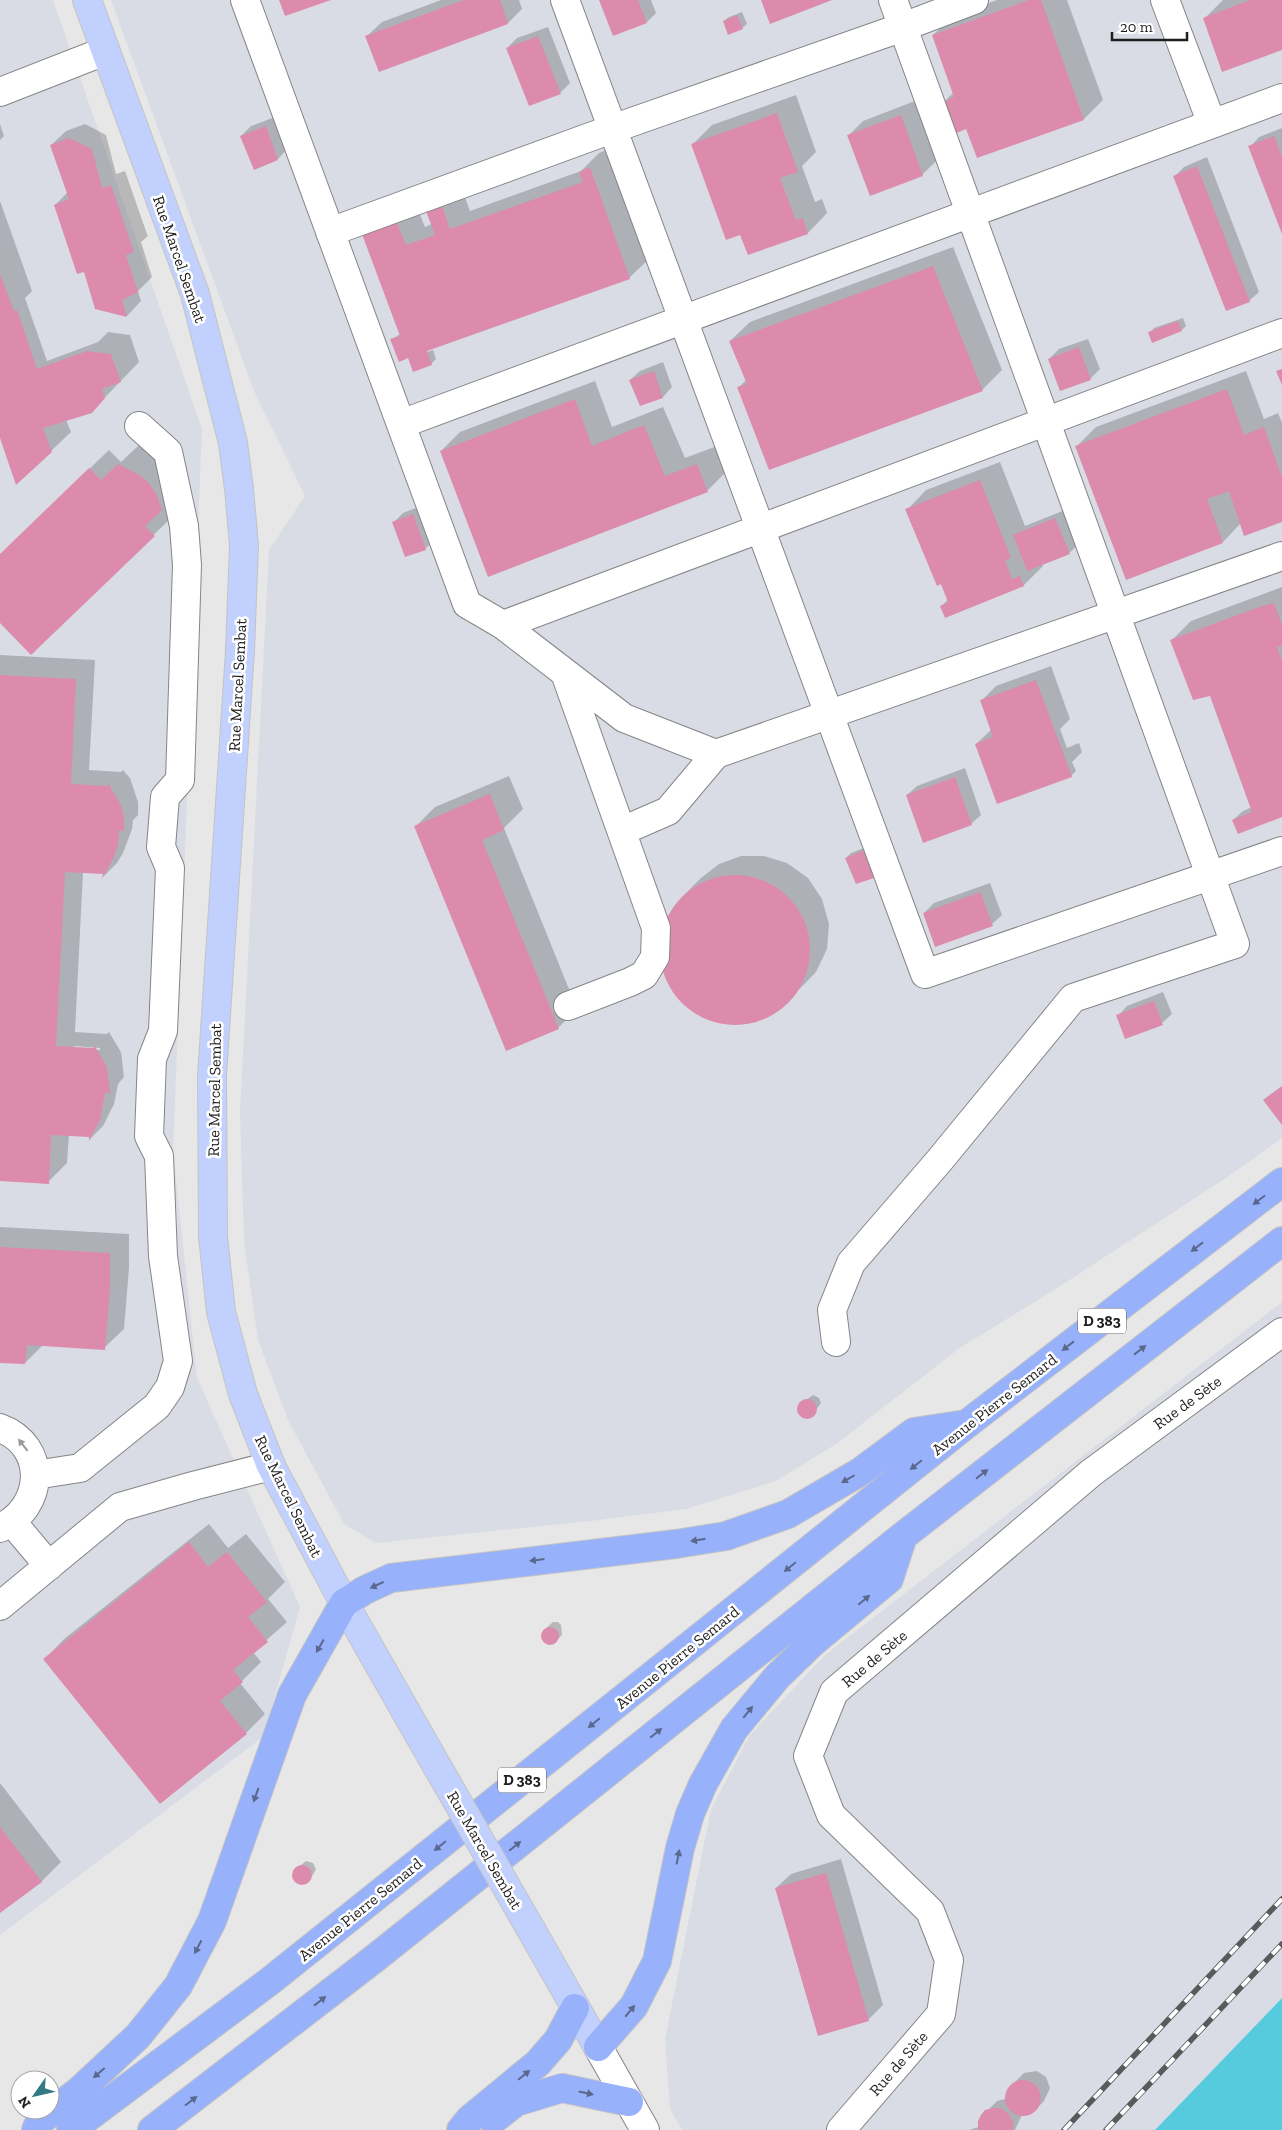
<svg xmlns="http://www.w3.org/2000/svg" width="1282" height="2130" font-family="'Zilla Slab',serif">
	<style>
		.built { fill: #dadce5 }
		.water { fill: #57cbde }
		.shadow { fill: #0003; fill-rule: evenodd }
		.building { fill: #dc8bac }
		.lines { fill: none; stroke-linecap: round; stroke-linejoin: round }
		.minor-casing { stroke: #858587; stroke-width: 30 }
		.major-casing { stroke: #c4c4c5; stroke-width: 30 }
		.highway-casing { stroke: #c4c4c5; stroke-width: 30 }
		.minor { stroke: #fff; stroke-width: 28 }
		.major { stroke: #c1d0fd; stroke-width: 28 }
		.highway { stroke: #97b1fb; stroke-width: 28 }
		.rail-casing { stroke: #5a5a5b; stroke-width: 5.5 }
		.rail { stroke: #fff; stroke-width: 4; stroke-dasharray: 11; stroke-linecap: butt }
		.major-bridge-casing { stroke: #c4c4c5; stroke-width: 30; stroke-linecap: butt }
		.major-bridge { stroke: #c1d0fd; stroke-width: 28 }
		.oneway { fill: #5a688d }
		.oneway2 { fill: #9a9a9a }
		.labels { text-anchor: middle; stroke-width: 5; stroke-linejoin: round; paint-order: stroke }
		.shield { fill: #fff; stroke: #626262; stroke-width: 1 }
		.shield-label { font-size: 15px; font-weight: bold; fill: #1e1e1f }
		.street-label { font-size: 16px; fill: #1e1e1f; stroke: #fff }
	</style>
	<rect width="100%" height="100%" fill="#e7e7e8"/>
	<path class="built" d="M0,0H53L202,429L173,1150L197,1378L300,1607L263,1737L0,1935Z
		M111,0H1282V1138L1226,1178L1051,1292L961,1347L836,1444L776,1481L686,1509L591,1521L376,1543L344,1524L288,1420L258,1340L244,1242L240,1112L269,550L305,496L254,391Z
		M1282,1302V1998L1155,2130H682L670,2109L665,2039L711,1809L750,1735L825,1655Z"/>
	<path class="water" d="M1282,1998V2130H1155Z"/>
	<path class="shadow" d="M441,0H519L522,9L508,23L367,36L382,22Z
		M601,0H651L656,13L647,22Z
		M997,0H1067L1103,100L1084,119L978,156L967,128L943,103L954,92L933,35L953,16Z
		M1223,0H1282V48L1205,18Z
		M742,12L747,24L742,28L724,21L729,17Z
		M548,27L570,83L560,93L507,48L517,38Z
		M796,95L816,152L802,166L815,202L822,199L827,213L808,233L748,254L741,233L693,144L712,125Z
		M915,101L937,160L922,175L848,136L863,121Z
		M275,117L287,149L278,159L254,168L241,136L251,126Z
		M0,124L4,136L0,140Z
		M85,124L106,135L116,174L125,171L147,234L148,236L141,242L152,277L138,291L141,301L127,316L96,308L85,270L55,205L68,192L51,145L66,131Z
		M1282,128V229L1250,147L1259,137Z
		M609,149L649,259L629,278L433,347L413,357L433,350L436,359L431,364L409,357L391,340L400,334L360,226L412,195L425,227L432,224L425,204L463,192L470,211L581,171L599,153Z
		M1207,157L1259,292L1249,301L1175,176L1184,167Z
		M0,201L32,291L25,298L47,361L98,342L108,332L130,335L139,362L92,411L66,420L71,432L51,451L0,434Z
		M953,247L1002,370L982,390L738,388L746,380L730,341L750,322Z
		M1183,318L1186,326L1182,330L1153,341L1150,333L1154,328Z
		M1088,339L1100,369L1090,379L1049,359L1059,349Z
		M663,362L672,387L663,397L640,404L630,380L640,371Z
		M1246,371L1264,419L1278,413L1282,423V521L1241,523L1223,542L1077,446L1096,427Z
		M595,381L612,427L663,407L685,458L717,446L726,472L707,491L441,451L460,432Z
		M138,446L145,448L167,463L181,490L164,506L173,516L31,654L0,622V555L109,450L121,462Z
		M1000,462L1025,526L1065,510L1079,544L1069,553L1042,564L1043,566L1024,585L946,616L942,606L948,599L907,510L926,490Z
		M423,505L435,539L426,548L406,556L393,523L403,513Z
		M1282,587V815L1233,820L1243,811L1252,807L1210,694L1172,640L1191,621Z
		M0,655L95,660L89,770L121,772L123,770L130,778L138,802V815L133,820L132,829L123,853L117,863L104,876L105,873L83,872L75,1032L107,1034L109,1032L121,1052L124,1077L118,1084L114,1104L103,1126L90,1139V1136L69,1134L67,1163L48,1182L0,1180ZM74,1046L100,1048V1050L74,1048Z
		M1051,666L1070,719L1060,729L1067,748L1079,743L1082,752L1072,762L1076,771L1071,776L976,744L991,730L981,701L996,686Z
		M965,768L981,815L971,824L907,795L917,786Z
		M509,776L523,809L504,828L577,1009L558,1028L416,826L435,807Z
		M869,846L878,872L874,877L857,883L846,858L851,853Z
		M741,856H764L787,863L808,878L822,899L829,924L827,949L816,972L778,1011L755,1022L729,1024L705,1018L683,1004L669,985L662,963L661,940L667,918L681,898L701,878L719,864Z
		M990,883L1002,915L992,924L924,913L934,903Z
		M1163,992L1172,1014L1162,1023L1118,1016L1127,1006Z
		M0,1227L129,1234V1268L124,1329L104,1348L43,1345L25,1363L0,1362Z
		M813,1395L819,1398L821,1403L812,1415L806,1417L799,1410L803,1402Z
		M209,1524L228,1548L246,1534L285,1582L268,1599L287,1622L253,1652L261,1662L240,1683L265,1714L246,1733L45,1659L64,1639Z
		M553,1622H558L561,1625L562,1635L554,1643L549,1644L545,1642L542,1634L544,1630Z
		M0,1783L61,1862L42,1881L0,1911Z
		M841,1859L883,2005L868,2020L776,1888L791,1874Z
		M306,1861L313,1863L316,1869L313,1875L303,1883L296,1880L294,1875L296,1869Z
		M1037,2071L1046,2077L1050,2088L1044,2101L1034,2111L1022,2115L1015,2130H969L979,2127L982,2116L997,2101L1005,2099L1009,2088L1024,2073Z"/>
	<path class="building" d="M279,0H331L285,16Z
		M464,0H500L508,24L379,72L365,36Z
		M599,0H638L647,23L613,36Z
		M761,0H832L770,24Z
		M1029,0H1041L1084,120L977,158L966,129L954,134L942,102L954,97L932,35Z
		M1250,0H1282V50L1222,72L1203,18Z
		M737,15L743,29L728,35L723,21Z
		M538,36L561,94L529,106L506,48Z
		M777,113L798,172L780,178L796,220L803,218L808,234L748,255L740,235L726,240L691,144Z
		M901,115L923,176L870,196L847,135Z
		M266,126L278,160L254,170L240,136Z
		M1274,136L1282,157V234L1248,146Z
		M69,138L92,149L102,188L111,185L133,249L134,252L126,255L138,292L122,300L127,317L95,309L84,272L77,274L54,205L69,199L50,145Z
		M1197,166L1250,302L1226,311L1173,176Z
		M590,167L630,279L427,351L432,365L413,372L408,358L399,362L390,339L400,336L359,226L393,214L406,245L435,235L423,203L439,197L450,229L583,182L579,172Z
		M933,266L983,391L769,470L737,387L747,384L729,341Z
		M0,274L14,311L17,310L37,369L87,351L111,354L121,382L102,389L105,398L92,413L43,428L52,452L16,485L0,438Z
		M1178,321L1182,331L1152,343L1148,332Z
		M1079,347L1091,380L1060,391L1048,359Z
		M1282,369V385L1276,371Z
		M654,371L663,398L640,406L629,380Z
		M1227,389L1244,435L1264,427L1282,477V522L1244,536L1229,491L1207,499L1223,543L1126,580L1075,446Z
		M575,399L592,446L644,425L665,476L697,464L708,492L488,577L440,451Z
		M118,464L141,476L148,482L157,495L162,510L145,526L155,536L31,655L0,623V554L89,468L101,480Z
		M980,480L1011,558L1005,560L1012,579L1020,576L1024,586L945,618L940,606L948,602L941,584L937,586L905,509Z
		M413,514L426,550L405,557L392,522Z
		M1055,518L1070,554L1027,571L1013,535Z
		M1274,603L1282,625V645L1277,647L1282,661V817L1238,834L1232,820L1252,812L1210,696L1193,700L1170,640L1262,606Z
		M0,675L76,679L71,784L108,786V783L121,805L124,817V831L119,830L118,845L113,859L102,879L103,874L65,872L56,1046L94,1048V1045L107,1067L110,1093H105L100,1120L89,1141V1137L51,1135L49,1184L0,1181Z
		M1036,680L1072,777L997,804L975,744L993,737L980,700Z
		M955,777L972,825L923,843L906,795Z
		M490,794L504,830L482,840L559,1029L506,1051L414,826Z
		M865,850L874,878L856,884L845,858Z
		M660 950a75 75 0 1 1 150 0a75 75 0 1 1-150 0Z
		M980,892L993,926L935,947L923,913Z
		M1154,1001L1163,1025L1125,1039L1116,1015Z
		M1282,1086V1125L1263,1100Z
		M0,1247L110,1253V1288L105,1350L27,1345L25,1364L0,1363Z
		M797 1409a10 10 0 1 1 20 0a10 10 0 1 1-20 0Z
		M189,1542L208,1567L227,1552L267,1602L248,1617L268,1642L233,1670L243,1682L220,1701L247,1734L160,1804L43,1659Z
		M541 1636a9 9 0 1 1 18 0a9 9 0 1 1-18 0Z
		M0,1827L42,1882L0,1913Z
		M292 1875a10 10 0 1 1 20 0a10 10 0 1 1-20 0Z
		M826,1873L869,2021L818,2036L775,1888Z
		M1005 2098a18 18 0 1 1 36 0a18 18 0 1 1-36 0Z
		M993,2108H1000L1008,2113L1013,2122V2130H978V2121L981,2115L985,2110Z"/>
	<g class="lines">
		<defs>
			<path id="minor" d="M245,0L467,604L503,625L624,718L716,754
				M565,0L925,974L1282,851
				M1165,0L1212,124
				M0,92L105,51
				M330,232L612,129L903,27L974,0
				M401,424L1282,98
				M503,625L1282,333
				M565,673L656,928L655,957L644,975L630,982L568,1006
				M622,831L668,811L716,754L1282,556
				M836,1342L832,1310L851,1263L939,1161L1073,998L1235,944L893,0
				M0,1428C48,1446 45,1507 0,1528
				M35,1475L80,1468L157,1406L170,1387L178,1361L163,1256L159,1156L149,1136L152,1059L163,1031L170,868L161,847L165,797L180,780L187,565L184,526L168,452L139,426
				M12,1522L49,1566
				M0,1606L120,1507L193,1486L271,1466
				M598,2047L645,2130
				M841,2130L941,2014L949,1960L930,1911L831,1815L808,1756L834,1692L1091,1473L1282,1332"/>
			<path id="major" d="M87,0L195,294L233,443L239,489L244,545L240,651L212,1076L213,1236L221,1312L243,1394L271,1466L344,1603L430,1754
				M533,1933L598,2047"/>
			<path id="highway" d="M598,2047L634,2006L657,1961L680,1848L690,1814L703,1784L734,1729L777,1677L812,1643L889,1579L903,1536
				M493,2120L516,2102L562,2088L629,2102
				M36,2130L40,2121L79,2091L138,2036L178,1986L212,1921L292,1695L344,1603L365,1590L391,1578L676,1544L726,1536L788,1514L860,1472L914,1432L966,1424
				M71,2130L270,1981L968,1423L1282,1182
				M152,2130L374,1959L903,1536L1282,1241
				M461,2130L470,2119L538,2063L558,2040L575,2008"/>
		</defs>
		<use href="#minor" class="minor-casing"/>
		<use href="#major" class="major-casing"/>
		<use href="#highway" class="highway-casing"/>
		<use href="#minor" class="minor"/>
		<use href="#major" class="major"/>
		<use href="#highway" class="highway"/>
		<defs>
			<path id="rail" d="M1064,2130L1282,1899
				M1106,2130L1282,1944"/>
		</defs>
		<use href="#rail" class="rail-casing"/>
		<use href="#rail" class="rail"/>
		<defs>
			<path id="major-bridge" d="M430,1754L533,1933"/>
		</defs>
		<use href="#major-bridge" class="major-bridge-casing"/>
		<use href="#major-bridge" class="major-bridge"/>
	</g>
	<defs><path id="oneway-solid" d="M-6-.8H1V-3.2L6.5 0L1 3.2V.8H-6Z" transform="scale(1.25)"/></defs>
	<g class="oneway">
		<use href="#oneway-solid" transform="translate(1259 1200) rotate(143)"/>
		<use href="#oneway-solid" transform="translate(1197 1247) rotate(142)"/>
		<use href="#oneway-solid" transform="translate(1068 1346) rotate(142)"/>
		<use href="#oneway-solid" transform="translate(1140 1350) rotate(-38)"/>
		<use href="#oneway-solid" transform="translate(916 1465) rotate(141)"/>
		<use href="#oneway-solid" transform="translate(982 1474) rotate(-38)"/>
		<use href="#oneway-solid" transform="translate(848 1479) rotate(150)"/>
		<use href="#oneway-solid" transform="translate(698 1540) rotate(171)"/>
		<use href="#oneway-solid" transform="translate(537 1560) rotate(173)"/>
		<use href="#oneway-solid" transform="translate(790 1567) rotate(141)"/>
		<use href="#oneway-solid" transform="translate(377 1585) rotate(155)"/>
		<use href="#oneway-solid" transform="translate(864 1600) rotate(-40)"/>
		<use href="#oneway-solid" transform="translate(320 1646) rotate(120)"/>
		<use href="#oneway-solid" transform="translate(748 1712) rotate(-51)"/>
		<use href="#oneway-solid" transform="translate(594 1723) rotate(141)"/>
		<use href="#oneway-solid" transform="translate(656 1733) rotate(-39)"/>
		<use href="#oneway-solid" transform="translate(256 1795) rotate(110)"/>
		<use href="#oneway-solid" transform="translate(440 1846) rotate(141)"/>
		<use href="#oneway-solid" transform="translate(515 1846) rotate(-39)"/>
		<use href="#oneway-solid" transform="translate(678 1857) rotate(-79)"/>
		<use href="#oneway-solid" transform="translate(198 1947) rotate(117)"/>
		<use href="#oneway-solid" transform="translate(320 2001) rotate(-38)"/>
		<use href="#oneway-solid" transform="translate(630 2011) rotate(-50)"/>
		<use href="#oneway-solid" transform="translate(99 2073) rotate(139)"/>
		<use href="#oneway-solid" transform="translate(524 2075) rotate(-39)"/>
		<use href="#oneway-solid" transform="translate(586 2093) rotate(12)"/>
		<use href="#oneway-solid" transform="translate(191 2101) rotate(-37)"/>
	</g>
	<use class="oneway2" href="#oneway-solid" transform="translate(23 1445) rotate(-128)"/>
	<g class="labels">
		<g class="shield">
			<rect x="1078" y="1308.5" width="48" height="25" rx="4"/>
			<rect x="498" y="1767.5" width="48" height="25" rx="4"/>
		</g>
		<g class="shield-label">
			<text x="1102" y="1326">D 383</text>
			<text x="522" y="1785">D 383</text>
		</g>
		<g class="street-label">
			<text transform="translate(180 259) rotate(71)" y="6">Rue Marcel Sembat</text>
			<text transform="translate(237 685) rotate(-87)" y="6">Rue Marcel Sembat</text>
			<text transform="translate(214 1090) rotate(-89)" y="6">Rue Marcel Sembat</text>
			<text transform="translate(1187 1402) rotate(-36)" y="6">Rue de Sète</text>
			<text transform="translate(994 1404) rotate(-38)" y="6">Avenue Pierre Semard</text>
			<text transform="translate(289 1496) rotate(64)" y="6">Rue Marcel Sembat</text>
			<text transform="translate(677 1657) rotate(-39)" y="6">Avenue Pierre Semard</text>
			<text transform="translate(874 1658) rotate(-40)" y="6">Rue de Sète</text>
			<text transform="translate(485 1850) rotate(60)" y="6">Rue Marcel Sembat</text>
			<text transform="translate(360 1909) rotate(-39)" y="6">Avenue Pierre Semard</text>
			<text transform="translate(898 2063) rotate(-49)" y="6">Rue de Sète</text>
		</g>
	</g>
	<g transform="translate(35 2095) rotate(236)"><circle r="24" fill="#ffffff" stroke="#a5a5a5"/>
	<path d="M0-4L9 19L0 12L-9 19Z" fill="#317983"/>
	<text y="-8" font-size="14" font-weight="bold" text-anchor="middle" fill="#1e1e1f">N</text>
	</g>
	<path d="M1112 32v8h75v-8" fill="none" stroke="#1e1e1f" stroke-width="2.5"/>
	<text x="1120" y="32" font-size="15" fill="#1e1e1f" stroke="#ffffff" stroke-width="4" paint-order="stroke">20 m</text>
</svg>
